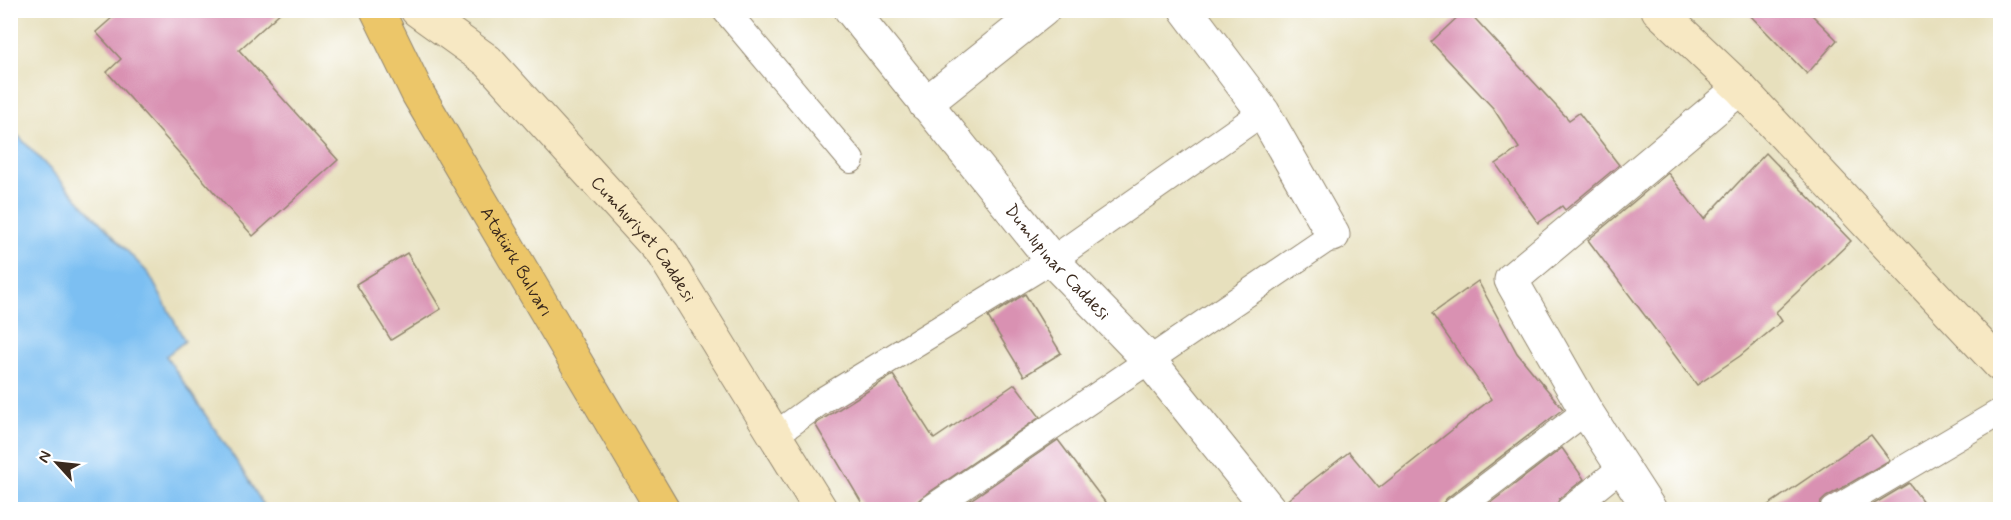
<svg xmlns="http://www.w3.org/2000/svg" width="2011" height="520" font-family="Mynerve,sans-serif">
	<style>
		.water { fill: #7cbff2; stroke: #5c7488; stroke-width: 1.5 }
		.building { fill: #d991b2 }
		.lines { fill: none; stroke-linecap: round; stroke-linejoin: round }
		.lane-casing { stroke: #91856e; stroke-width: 28 }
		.street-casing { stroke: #91856e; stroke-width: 35 }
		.secondary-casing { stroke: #91856e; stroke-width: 35 }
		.primary-casing { stroke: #91856e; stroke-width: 35 }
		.lane { stroke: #fff; stroke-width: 26 }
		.street { stroke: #fff; stroke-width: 33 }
		.secondary { stroke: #f7e8c3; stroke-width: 33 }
		.primary { stroke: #ecc669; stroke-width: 33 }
		.labels { text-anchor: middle; stroke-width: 5; stroke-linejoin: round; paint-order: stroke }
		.street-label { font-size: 18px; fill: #3b2a1e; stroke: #fff }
	</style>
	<rect width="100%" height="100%" fill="#fff"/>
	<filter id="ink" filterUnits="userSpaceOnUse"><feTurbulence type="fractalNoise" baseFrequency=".0167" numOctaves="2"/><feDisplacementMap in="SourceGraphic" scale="12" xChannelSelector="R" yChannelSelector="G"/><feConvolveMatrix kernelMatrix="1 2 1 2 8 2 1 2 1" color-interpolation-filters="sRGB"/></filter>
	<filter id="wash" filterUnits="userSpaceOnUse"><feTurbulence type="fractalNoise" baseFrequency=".008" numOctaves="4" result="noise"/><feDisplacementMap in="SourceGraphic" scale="24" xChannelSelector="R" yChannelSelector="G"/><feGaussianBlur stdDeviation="1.35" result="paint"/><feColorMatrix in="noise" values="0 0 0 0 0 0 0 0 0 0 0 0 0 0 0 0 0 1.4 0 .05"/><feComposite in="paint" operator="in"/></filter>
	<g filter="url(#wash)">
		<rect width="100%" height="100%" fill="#e7e0bd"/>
		<path class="water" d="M10,127L149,274L185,341L166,356L239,465L266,509H11Z"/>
		<g id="blocks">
			<path class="building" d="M121,10H283L239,50L338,160L253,236L107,72L121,59L96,32Z
				M1465,10H1467L1569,120L1579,113L1619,165L1565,210L1562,206L1538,223L1496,164L1519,148L1493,108L1431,42Z
				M1745,10H1807L1837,40L1807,74Z
				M1766,153L1851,241L1776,312L1782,321L1740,356L1697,385L1588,240L1668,173L1704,219Z
				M407,253L441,309L391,340L356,284Z
				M1478,281L1517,353L1563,409L1447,498L1442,504L1441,510H1288L1286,501L1349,452L1379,488L1491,399L1432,314Z
				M1025,294L1061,353L1024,376L988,317Z
				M893,375L934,439L1015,384L1040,417L921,498L916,503L914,510H866L815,424Z
				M1871,435L1890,460L1826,497L1821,502L1819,510H1761Z
				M1058,440L1111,510H956Z
				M1562,448L1584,479L1560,498L1554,510H1481Z
				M1909,483L1929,510H1864Z"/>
		</g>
	</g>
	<g filter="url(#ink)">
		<use href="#blocks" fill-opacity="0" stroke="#91856e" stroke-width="1.5"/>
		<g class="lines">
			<defs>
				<path id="lane" d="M725,10L851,160
					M775,435L823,400L1052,260L1263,112
					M929,510L1333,235
					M1456,510L1586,411
					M1569,510L1622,467
					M1834,510L2000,412"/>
				<g id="street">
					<path id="s1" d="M851,10L1052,260L1149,360L1270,510"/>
					<path d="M1186,10L1263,112L1333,235"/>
					<path d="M925,104L1043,10"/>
					<path d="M1650,510L1586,411L1511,280L1740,88"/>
				</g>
				<g id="secondary">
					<path id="s2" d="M417,10L488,61L663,254L821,510"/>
					<path d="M1658,10L1740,88L2000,365"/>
				</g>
				<g id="primary">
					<path id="s3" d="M377,10L418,94L663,510"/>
				</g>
			</defs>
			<use href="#lane" class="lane-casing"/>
			<use href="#street" class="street-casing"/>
			<use href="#secondary" class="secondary-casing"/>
			<use href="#primary" class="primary-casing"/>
			<use href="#lane" class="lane"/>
			<use href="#street" class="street"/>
			<use href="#secondary" class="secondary"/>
			<use href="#primary" class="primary"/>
		</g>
	</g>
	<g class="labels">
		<g class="street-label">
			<text dy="6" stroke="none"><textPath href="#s2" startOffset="324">Cumhuriyet Caddesi</textPath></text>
			<text dy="6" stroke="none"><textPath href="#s3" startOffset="288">Atatürk Bulvarı</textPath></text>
			<text dy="6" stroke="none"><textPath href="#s1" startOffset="326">Dumlupınar Caddesi</textPath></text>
		</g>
	</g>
	<rect width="2011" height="520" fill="none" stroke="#fff" stroke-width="36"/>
	<g transform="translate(57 463) rotate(297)" stroke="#ffffff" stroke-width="4.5" paint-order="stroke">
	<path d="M0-4.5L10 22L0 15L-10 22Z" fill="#3b2a1e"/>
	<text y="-9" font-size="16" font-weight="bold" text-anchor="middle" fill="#3b2a1e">N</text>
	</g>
</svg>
